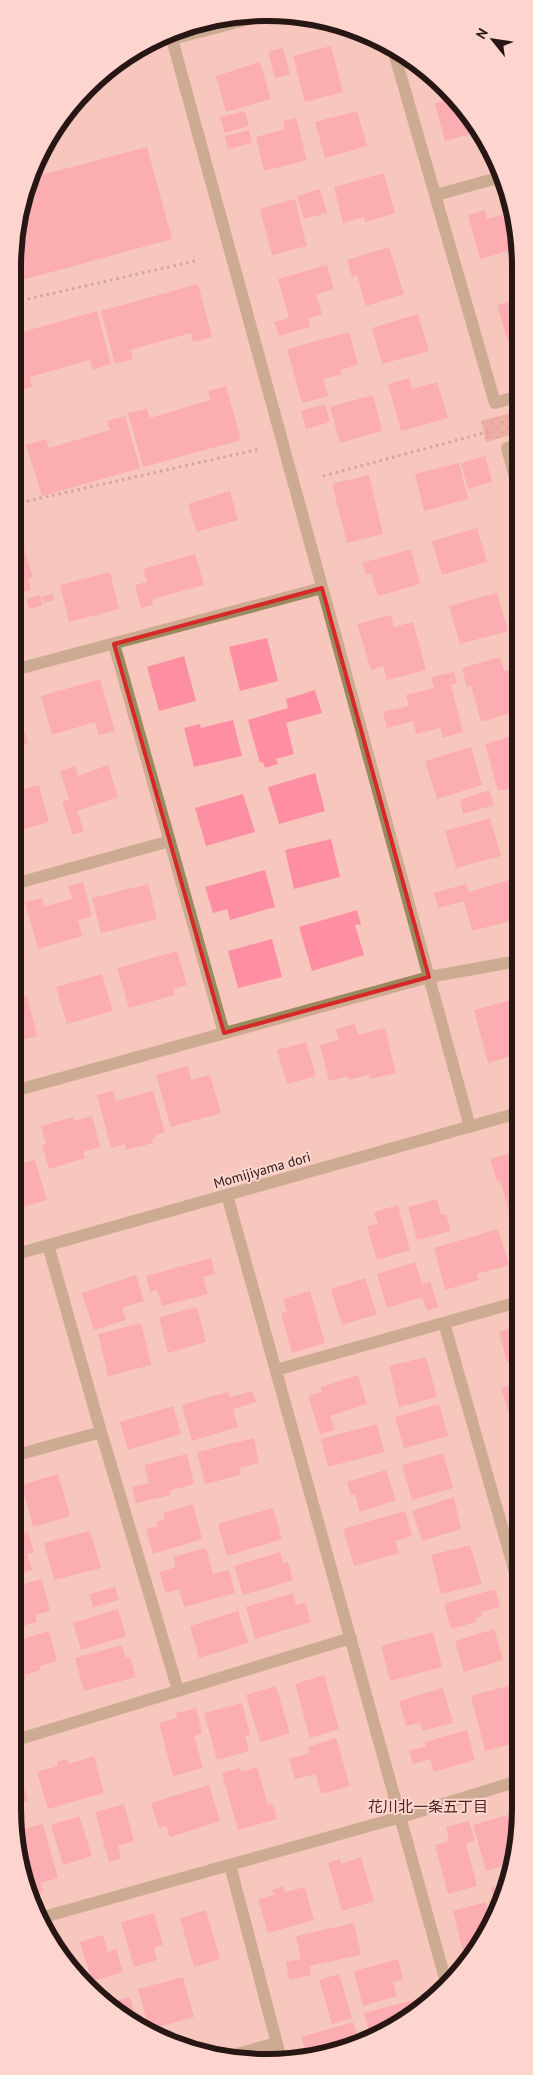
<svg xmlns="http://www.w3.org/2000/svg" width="533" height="2075" font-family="'PT Sans','Noto Sans JP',sans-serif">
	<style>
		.park { fill: url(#park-dots) }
		.building { fill: #fe8fa2 }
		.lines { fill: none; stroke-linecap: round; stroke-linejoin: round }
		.path { stroke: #a37f78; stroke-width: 3; stroke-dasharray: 2.5 4; stroke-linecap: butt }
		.minor { stroke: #998a60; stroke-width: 12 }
		.marked { fill: none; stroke: #d62828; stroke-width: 4; stroke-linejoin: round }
		.labels { text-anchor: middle; stroke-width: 4; stroke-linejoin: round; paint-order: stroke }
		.street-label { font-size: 14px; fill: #271613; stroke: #fed5ce }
		.neighbourhood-label { font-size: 15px; fill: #4a241e; stroke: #fed5ce }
		.rim { fill: none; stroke: #271613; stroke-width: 6 }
	</style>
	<defs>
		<pattern id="park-dots" width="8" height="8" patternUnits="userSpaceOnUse" patternTransform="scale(1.25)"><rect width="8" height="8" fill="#e59183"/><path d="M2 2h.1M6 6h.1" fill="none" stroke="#ba756a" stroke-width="1.8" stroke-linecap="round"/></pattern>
	</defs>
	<rect width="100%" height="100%" fill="#f7c6bd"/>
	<path class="park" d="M518,411V433L486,442L481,421Z"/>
	<path class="building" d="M331,46L343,92L305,102L293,56Z
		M283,48L290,74L275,78L268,52Z
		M260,62L271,99L226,112L216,76Z
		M454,98L478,132L445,141L435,103Z
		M245,111L249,126L225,133L220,117Z
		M357,111L367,146L325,158L315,122Z
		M296,118L307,160L264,171L256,137L285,129L283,121Z
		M249,130L252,143L228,149L225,136Z
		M147,147L172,239L15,282V233L34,177Z
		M384,173L395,213L365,222L364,217L343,223L334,187Z
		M320,189L327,213L304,219L297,196Z
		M295,199L307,246L272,255L260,209Z
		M485,210L487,219L512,212L518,234V248L480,259L468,215Z
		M389,247L404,294L366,306L357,275L352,277L347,260Z
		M327,265L334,289L316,294L322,314L308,318L310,327L279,336L274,322L289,318L278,279Z
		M198,284L212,337L193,342L191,333L130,350L133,359L115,364L101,311Z
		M518,299V338L508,341L497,305Z
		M97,311L111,364L93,370L90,360L30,377L32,387L14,392L15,334Z
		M418,314L429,351L382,364L372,328Z
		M349,332L358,365L340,370L342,374L323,379L328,396L302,403L287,349Z
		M409,378L412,389L437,382L448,418L401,431L388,384Z
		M226,386L241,440L143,467L128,413L147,409L150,418L210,400L208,391Z
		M373,395L382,431L340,443L330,407Z
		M325,404L330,422L306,429L301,411Z
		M125,416L140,468L42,496L26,445L46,439L49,448L110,430L107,421Z
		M485,456L492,482L468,489L461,463Z
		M459,463L468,499L424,511L415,474Z
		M369,475L383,534L347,543L332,484Z
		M230,491L238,520L197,532L188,504Z
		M477,528L487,562L442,575L432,541Z
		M24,548L33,578L28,579L31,590L14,595V551Z
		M411,549L420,584L378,596L371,573L366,575L362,563Z
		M195,554L204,585L152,599L153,605L141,608L135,585L147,582L143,569Z
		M110,572L119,609L69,622L60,585Z
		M497,593L508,631L460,644L449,606Z
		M53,594L54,600L44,603L42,596Z
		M40,595L43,605L29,609L26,599Z
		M391,615L394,627L413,622L426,670L387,680L383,666L371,670L357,624Z
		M267,638L278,681L240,691L229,647Z
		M184,656L196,701L159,711L147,667Z
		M500,657L504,671L516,668L518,677V711L481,722L471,685L467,687L462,668Z
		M454,672L457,683L451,685L463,732L443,738L440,728L416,734L413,721L387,728L383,712L409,706L406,695L434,688L431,677Z
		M100,679L115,731L99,735L95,722L52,735L41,696Z
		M315,690L322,713L286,723L294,754L276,759L278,764L265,768L263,762L260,763L248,720L288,708L286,699Z
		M14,706H17L28,744L14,748Z
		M233,720L242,756L194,767L184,728L200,724L201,728Z
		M518,734V786L498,791L485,744Z
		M471,747L482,785L437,799L425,761Z
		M108,765L118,797L77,811L84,831L73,835L62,802L69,799L60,771L75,766L78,776Z
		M315,773L325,811L279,824L268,787Z
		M39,785L49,822L14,832V791Z
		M489,790L494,805L463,814L460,800Z
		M243,794L255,832L206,846L195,808Z
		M518,806V840L509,809Z
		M490,818L501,856L456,868L445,831Z
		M331,839L340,877L294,889L285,850Z
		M265,870L275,907L230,920L227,909L213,913L205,887Z
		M509,880L518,919L472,931L464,901L438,908L434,893L466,884L469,892Z
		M83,882L92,916L78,920L82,936L38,949L25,902L42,898L44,907L72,899L68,886Z
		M148,884L157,919L101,933L92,898Z
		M357,910L361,924L355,925L364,955L312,971L299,927Z
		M14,921L25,960L14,963Z
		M272,939L282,977L238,988L228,951Z
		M177,951L187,985L173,989L174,995L129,1008L117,968Z
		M102,974L113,1011L67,1024L56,987Z
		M27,996L37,1036L14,1042V1000Z
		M515,999L518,1011V1054L488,1063L474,1010Z
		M355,1024L358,1035L385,1028L396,1073L370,1079L369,1075L349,1080L348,1076L329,1081L320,1045L339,1040L336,1029Z
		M306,1042L316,1076L287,1084L277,1050Z
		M188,1066L191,1080L210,1075L221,1113L171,1127L156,1075Z
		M113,1091L116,1101L153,1091L165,1132L155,1135V1138L152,1139L153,1143L126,1150L125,1144L111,1148L97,1095Z
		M92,1116L100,1147L83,1152L85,1158L49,1169L42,1145L46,1144L41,1126L73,1117L74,1121Z
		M518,1151V1209L509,1212L500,1180L497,1181L490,1159Z
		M35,1160L47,1200L13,1210V1166Z
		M437,1199L441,1215L446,1214L451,1231L417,1240L408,1207Z
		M398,1205L410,1250L377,1260L367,1226L378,1224L374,1212Z
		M498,1229L509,1265L477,1274L479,1280L445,1290L434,1248Z
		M211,1258L215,1274L203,1277L208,1294L162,1306L157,1290L150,1292L146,1276Z
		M415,1262L422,1284L430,1281L438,1307L427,1311L422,1297L387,1308L377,1274Z
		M136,1275L144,1301L122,1308L126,1320L94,1330L82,1293Z
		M365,1278L377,1314L342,1325L331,1289Z
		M310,1291L325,1343L292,1353L281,1313L287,1312L283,1299Z
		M197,1307L206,1342L168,1353L159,1317Z
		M141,1323L151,1365L108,1376L98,1334Z
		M518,1326V1359L507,1362L499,1332Z
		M426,1357L437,1397L399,1407L389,1366Z
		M358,1375L367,1404L330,1416L335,1430L320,1434L308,1396L322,1392L321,1387Z
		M518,1383V1410L509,1413L501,1388Z
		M252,1391L256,1402L233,1409L238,1427L192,1441L182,1405L228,1392L230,1397Z
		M439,1404L448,1436L404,1448L395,1417Z
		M173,1406L181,1434L128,1450L120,1422Z
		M377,1424L384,1452L328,1467L321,1439Z
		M518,1434V1455L512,1436Z
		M254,1438L259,1463L239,1468L241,1475L205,1484L197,1452Z
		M443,1453L453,1488L412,1500L402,1465Z
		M187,1454L194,1484L169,1491L171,1495L136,1503L132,1487L149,1483L144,1465Z
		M386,1470L396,1500L360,1512L355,1494L351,1495L347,1482Z
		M58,1474L70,1516L33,1527L22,1485Z
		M454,1497L461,1529L422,1541L412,1511Z
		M193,1504L202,1539L153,1554L146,1529L158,1526L156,1522L165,1519L163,1513Z
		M273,1508L282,1539L227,1556L218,1524Z
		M405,1511L412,1536L395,1541L399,1553L354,1566L343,1529Z
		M90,1531L101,1568L54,1580L44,1543Z
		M28,1532L34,1552L27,1554L32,1570L13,1576V1537Z
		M470,1545L482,1584L441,1594L431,1555Z
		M206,1548L213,1574L229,1570L235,1593L184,1607L179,1589L165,1593L160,1572L176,1567L173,1557Z
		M280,1552L283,1563L288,1562L293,1580L243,1595L234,1566Z
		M42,1579L50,1611L35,1615L37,1622L13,1628V1587Z
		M115,1587L119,1600L93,1607L89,1594Z
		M495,1589L500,1607L481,1612L483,1616L475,1618L476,1622L451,1629L444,1604Z
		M293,1593L296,1605L305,1602L311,1622L255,1639L246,1607Z
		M118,1609L126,1636L81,1650L73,1623Z
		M238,1611L248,1643L199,1658L190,1626Z
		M494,1629L503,1660L464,1672L455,1641Z
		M49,1631L57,1661L39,1666L41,1670L25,1675L26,1679L13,1686V1642Z
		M433,1632L442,1667L390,1681L381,1646Z
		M122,1645L126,1658L130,1657L136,1677L84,1691L75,1658Z
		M324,1675L339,1729L310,1738L295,1684Z
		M515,1684L518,1698V1742L485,1751L471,1696Z
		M276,1686L290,1733L260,1742L246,1695Z
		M443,1688L453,1723L422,1731L420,1723L406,1726L399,1701Z
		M242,1703L250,1735L245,1736L249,1751L217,1760L204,1713Z
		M196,1708L202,1733L194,1736L203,1768L173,1776L159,1723L177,1718L176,1713Z
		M467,1730L475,1760L434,1772L430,1759L413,1764L409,1751L426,1746L425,1742Z
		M336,1738L350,1786L321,1794L316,1774L295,1779L289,1759L309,1753L308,1747Z
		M94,1756L104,1793L48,1809L37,1772L58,1766L57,1762L68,1759L69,1764Z
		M17,1764L28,1801L21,1803L26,1819L15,1822L12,1808L13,1766Z
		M257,1767L268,1805L272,1803L277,1819L238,1830L222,1773L240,1768L241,1772Z
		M209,1785L220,1821L170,1837L166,1826L159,1828L151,1803Z
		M124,1804L134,1841L118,1846L121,1858L109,1862L95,1812Z
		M507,1815L508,1819L512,1818L514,1827L511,1828L515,1842L518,1841L511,1864L486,1871L473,1825Z
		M79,1816L92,1856L63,1865L51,1825Z
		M469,1821L475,1841L466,1844L477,1886L448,1894L435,1845L449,1841L446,1827Z
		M43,1824L58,1878L40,1883L43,1892L30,1896L17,1831Z
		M361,1857L374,1901L342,1911L328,1863L340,1859L341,1864Z
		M504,1885L496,1907L491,1888Z
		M284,1886L285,1892L305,1887L314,1920L268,1933L258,1899L274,1895L272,1890Z
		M486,1902L491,1922L487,1935L476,1947L463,1951L453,1911Z
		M206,1910L220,1959L194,1967L180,1918Z
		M154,1913L163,1945L154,1948L157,1960L134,1967L121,1922Z
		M354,1923L361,1955L309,1966L311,1975L289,1980L286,1962L301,1959L296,1936Z
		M60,1935L66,1957L70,1956L76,1976L52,1937Z
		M103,1935L108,1952L116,1949L123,1972L92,1981L80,1942Z
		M398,1959L403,1979L393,1982L397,1996L363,2006L354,1971Z
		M339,1974L352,2018L332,2024L319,1980Z
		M183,1977L194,2017L149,2029L138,1989Z
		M130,1997L137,2023L110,2002Z
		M418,1999L421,2010L370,2035L364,2013Z
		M353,2022L359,2041L333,2054L307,2056L301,2037Z"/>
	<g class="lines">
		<path class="path" d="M15,302L199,260
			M14,463L24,501
			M323,476L491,431
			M14,504L260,449"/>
		<path class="minor" d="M253,18L172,39L470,1127
			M393,49L495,403L518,396
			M436,195L501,177
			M518,488L507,448L518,445
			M114,644L224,1033
			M14,670L322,588
			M14,884L170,841
			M14,1091L429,977L518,961
			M227,1195L446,1982
			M48,1245L101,1432L178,1690
			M13,1255L518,1113
			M444,1323L518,1583
			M276,1370L518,1302
			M13,1456L101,1432
			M13,1741L351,1638
			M230,1865L281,2059
			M40,1918L401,1817L518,1781
			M229,2056L277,2043"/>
	</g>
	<path d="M0 0H533V2075H0ZM322,588L429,977L224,1033L114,644Z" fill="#f7c6bd" fill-opacity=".55" fill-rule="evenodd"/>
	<path class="marked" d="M322,588L429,977L224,1033L114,644Z"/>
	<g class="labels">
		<g class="street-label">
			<text transform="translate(262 1170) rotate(-16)" y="5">Momijiyama dori</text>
		</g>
		<g class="neighbourhood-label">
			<text x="428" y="1812">花川北一条五丁目</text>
		</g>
	</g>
	<path d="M0 0H533V2075H0ZM266 21H267A245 245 0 0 1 512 266V1809A245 245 0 0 1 267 2054H266A245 245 0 0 1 21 1809V266A245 245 0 0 1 266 21Z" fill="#fed5ce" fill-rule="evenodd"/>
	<path class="rim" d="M266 21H267A245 245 0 0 1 512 266V1809A245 245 0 0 1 267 2054H266A245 245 0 0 1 21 1809V266A245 245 0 0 1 266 21Z"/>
	<g transform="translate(493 40) rotate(300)" stroke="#fed5ce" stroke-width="4" paint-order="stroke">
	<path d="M0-4L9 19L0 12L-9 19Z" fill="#271613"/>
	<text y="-8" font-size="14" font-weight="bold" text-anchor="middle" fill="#271613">N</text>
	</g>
</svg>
